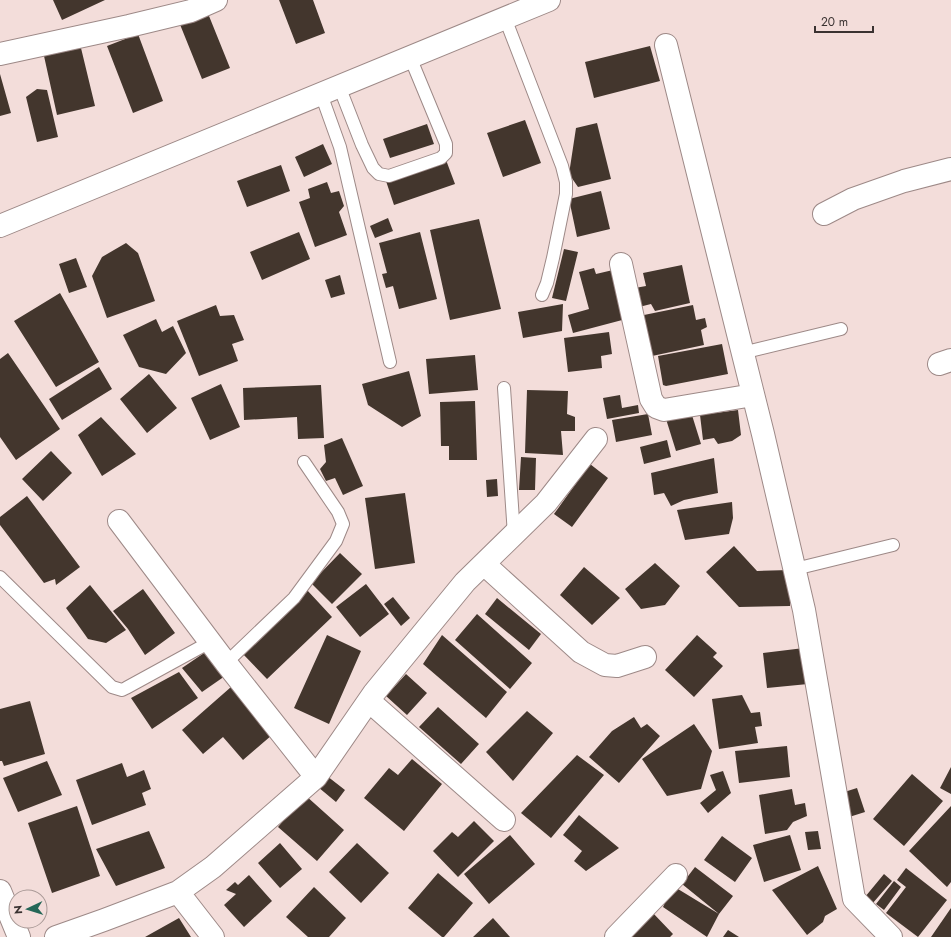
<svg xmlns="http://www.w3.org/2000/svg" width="951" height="937" font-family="Jost,sans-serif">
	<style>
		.building { fill: #43362d }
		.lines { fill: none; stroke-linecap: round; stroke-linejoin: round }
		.lane-casing { stroke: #9d8987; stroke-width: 14 }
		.street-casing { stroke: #9d8987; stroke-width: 24 }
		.secondary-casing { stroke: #9d8987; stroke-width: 24 }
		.lane { stroke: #fff; stroke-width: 12 }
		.street { stroke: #fff; stroke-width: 22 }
		.secondary { stroke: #fff; stroke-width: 22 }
	</style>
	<rect width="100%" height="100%" fill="#f3ddda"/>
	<path class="building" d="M53,0H105L62,20Z
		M279,0H313L325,33L296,44Z
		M207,11L230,68L202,79L179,22Z
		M138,34L163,101L133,113L107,46Z
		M650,46L660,81L594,98L585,62Z
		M81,48L95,106L57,115L44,56Z
		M0,74L11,113L0,116Z
		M37,89L47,90L58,137L37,142L26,97Z
		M525,120L541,163L503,177L487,133Z
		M597,123L611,179L578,187L569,174L576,128Z
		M427,124L434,144L390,158L383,139Z
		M323,144L332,164L304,177L295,157Z
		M446,160L455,184L394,205L386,181Z
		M281,165L290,191L247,207L237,181Z
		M327,182L331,193L339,191L344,206L339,212L347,235L315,247L299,202L310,198L308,189Z
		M601,191L610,229L577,237L569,199Z
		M388,218L393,231L375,238L370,226Z
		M479,219L501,309L450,320L430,230Z
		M299,232L310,259L262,280L250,252Z
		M420,232L437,299L399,309L393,286L386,288L382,274L387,273L379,243Z
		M126,243L138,253L155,301L107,318L92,276L102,257Z
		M564,249L578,252L566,301L552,298Z
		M76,258L87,287L69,293L59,264Z
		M682,265L690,303L655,311L651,304L639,307L635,288L646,286L643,273Z
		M594,268L596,274L613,270L626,319L573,333L568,315L589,309L579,272Z
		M340,275L345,294L331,298L325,280Z
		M60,293L99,362L56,387L14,321Z
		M563,304L562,331L523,338L518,312Z
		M216,305L220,316L234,315L244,340L232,344L238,361L199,376L177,321Z
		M693,305L696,320L705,318L707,327L701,330L704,345L652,356L644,315Z
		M156,319L162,332L173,326L186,353L166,374L139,367L123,335Z
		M609,332L612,354L601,356L602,368L568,372L564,338Z
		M722,344L728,374L666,386L663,385L658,356Z
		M8,353L60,429L16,460L0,437V359Z
		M475,355L478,390L429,394L426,359Z
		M99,367L112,389L62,420L49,399Z
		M409,371L421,416L402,427L368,405L362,384Z
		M149,374L177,408L147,433L120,399Z
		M221,384L240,427L210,440L191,398Z
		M321,385L324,438L298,439L297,417L244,420L243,388Z
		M527,390L568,391L567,414L575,417V431H561L563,455L525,453Z
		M620,395L622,408L638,405L639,413L607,419L603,398Z
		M475,401L477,460H449V446H441L440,402Z
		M738,410L741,435L732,441L718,444L714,438L703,440L700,415Z
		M691,412L701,444L676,451L666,419Z
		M648,414L652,435L616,442L612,420Z
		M101,417L136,454L102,476L78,435Z
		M342,438L363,486L343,495L335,478L326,481L320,469L326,462L324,445Z
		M667,440L671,457L644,464L640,447Z
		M51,451L72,473L43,501L22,479Z
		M521,457L536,458L535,490H519Z
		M714,458L718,493L684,500L671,506L664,493L654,495L651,473Z
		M590,464L608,478L572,527L554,514Z
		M497,479L498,496L487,497L486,480Z
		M405,493L415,563L375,569L365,498Z
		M27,496L80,567L56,585L55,579L44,583L0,525V517Z
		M732,502L733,518L729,534L685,540L677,510Z
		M734,546L757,571L790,570V606L739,607L706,572Z
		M340,553L362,574L332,604L311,583Z
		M655,563L680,586L665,605L641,609L625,589Z
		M584,567L620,598L592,625L560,595Z
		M366,584L389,614L360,637L336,607Z
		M90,585L126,630L106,643L88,639L66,608Z
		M143,589L175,633L145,655L128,629L113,611Z
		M307,590L332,617L267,679L242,653Z
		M393,597L410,618L401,626L384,604Z
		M497,598L541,634L529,650L485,614Z
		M477,614L532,663L510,689L455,640Z
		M327,635L361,651L329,724L294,708Z
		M442,635L507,692L486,718L423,664Z
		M697,635L717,653L713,657L723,666L694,697L665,670Z
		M804,648L808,684L767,688L763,653Z
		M207,651L225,676L202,692L182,668Z
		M179,672L198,698L152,729L131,698Z
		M406,674L427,693L407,715L386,696Z
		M231,687L272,735L243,760L223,737L203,754L182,730Z
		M742,695L751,713L760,712L762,726L755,727L758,743L719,749L712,699Z
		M30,701L45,754L4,766L2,761H0V709Z
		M438,707L479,744L461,764L419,727Z
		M527,711L553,733L513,781L486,752Z
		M634,717L641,728L647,724L660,736L619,783L589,757L612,731Z
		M694,724L712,751L701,789L667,796L642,759Z
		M787,746L790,777L739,783L735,751Z
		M577,755L604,775L551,838L521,813Z
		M412,759L442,784L404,831L364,798L389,768L398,775Z
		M47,761L62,795L18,812L3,778Z
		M122,763L127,777L144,770L151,789L142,793L146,805L92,825L76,780Z
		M951,767V794L940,788Z
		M723,771L731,793L708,813L700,803L716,790L710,775Z
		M912,774L943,801L904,846L873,819Z
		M327,776L345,790L336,802L318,787Z
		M857,788L865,812L846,818L838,794Z
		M792,789L795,805L805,803L807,816L793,822L787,830L765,834L759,795Z
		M305,795L344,830L317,861L278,827Z
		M77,806L100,876L52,893L28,823Z
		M951,806V882L947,887L909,851Z
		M579,815L619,848L586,871L574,861L582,851L563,835Z
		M474,821L494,841L458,877L433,851L452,832L458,837Z
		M149,831L165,868L116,886L96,849Z
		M818,831L821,849L808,850L805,832Z
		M510,835L535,864L489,904L464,874Z
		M790,835L801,870L764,882L753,845Z
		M722,836L752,858L735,882L704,860Z
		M280,843L302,869L280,888L258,863Z
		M357,843L389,873L361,903L329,872Z
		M818,866L837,909L825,916L823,922L807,935L772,890Z
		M695,867L733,896L719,914L682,884Z
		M906,868L947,900L918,937L886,913L906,887L897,880Z
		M438,873L473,903L444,937H442L408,908Z
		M884,874L892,881L872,904L865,897Z
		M249,875L272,901L244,927L224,905L236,894L226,890L235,882L238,885Z
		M894,881L901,887L884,910L876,904Z
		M673,886L719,914L707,937L663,907Z
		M314,887L346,918L329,937H308L286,917Z
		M951,908V937H931Z
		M652,912L673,934L670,937H627Z
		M179,918L191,937H145Z
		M493,918L510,937H473Z
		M728,930L739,937H723Z"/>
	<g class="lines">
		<defs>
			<path id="lane" d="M505,18L562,166L566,182V194L553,258L547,283L542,295
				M339,86L362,145L373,168L379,174L389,176L441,158L446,153V144L410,57
				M321,94L340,147L390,362
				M742,353L841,329
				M504,388L514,535
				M795,569L893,545
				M0,577L112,687L122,690L126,688L210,642
				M226,663L294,598L336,541L343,524L338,512L304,462"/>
			<path id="street" d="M666,45L763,434L804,610L854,899L891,937
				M0,54L129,26L191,11L216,0
				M824,214L853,199L904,181L951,169
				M621,264L651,399L656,407L664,410L753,395
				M939,364L951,360
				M119,521L226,663L316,777
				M484,564L581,652L605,665L617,666L645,657
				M369,701L504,820
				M0,891L19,937
				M178,892L213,937
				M56,937L104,920L178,892L213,867L316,777L374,693L465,582L546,503L596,439
				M616,937L676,875"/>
			<path id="secondary" d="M0,226L549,0"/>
		</defs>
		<use href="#lane" class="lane-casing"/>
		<use href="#street" class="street-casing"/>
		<use href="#secondary" class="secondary-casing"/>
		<use href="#lane" class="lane"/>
		<use href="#street" class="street"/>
		<use href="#secondary" class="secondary"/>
	</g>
	<g transform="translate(28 909) rotate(266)"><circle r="19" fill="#f3ddda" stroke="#a99996"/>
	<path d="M0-3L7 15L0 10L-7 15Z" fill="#246757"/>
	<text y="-6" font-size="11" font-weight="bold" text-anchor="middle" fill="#3a3231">N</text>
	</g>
	<path d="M815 26v6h58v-6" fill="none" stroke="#3a3231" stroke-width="2"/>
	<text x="821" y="26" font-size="12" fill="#3a3231" stroke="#f3ddda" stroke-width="3" paint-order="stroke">20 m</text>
</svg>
